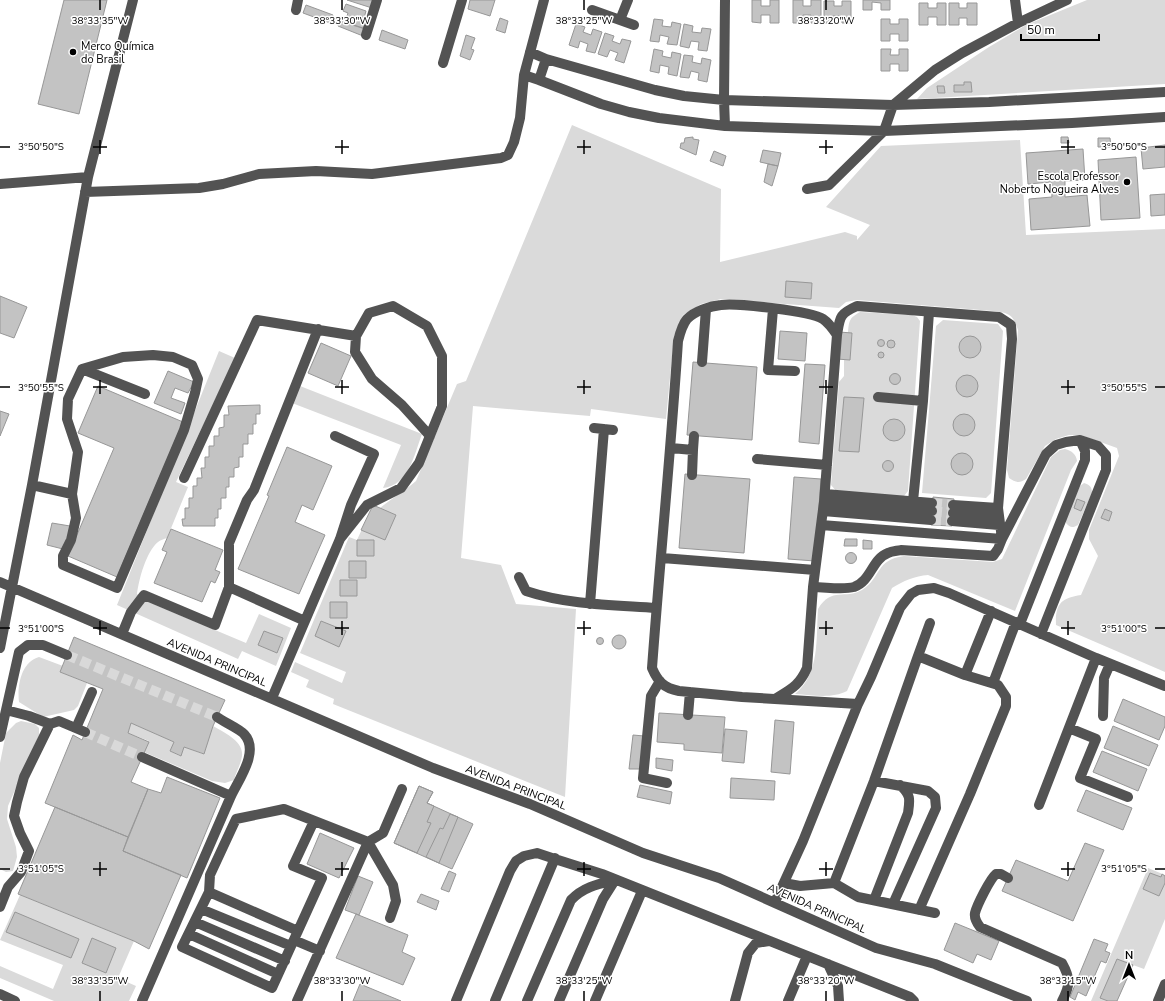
<svg xmlns="http://www.w3.org/2000/svg" width="1165" height="1001" font-family="'Nunito Sans',sans-serif">
	<style>
		.green { fill: #dadada }
		.building { fill: #c3c3c3; stroke: #979797 }
		.lines { fill: none; stroke-linecap: round; stroke-linejoin: round }
		.minor-tunnel { stroke: #d9d9d9; stroke-width: 10; stroke-dasharray: 10 5; stroke-linecap: butt }
		.minor { stroke: #535353; stroke-width: 10 }
		.ticks { fill: none; stroke: #000; stroke-width: 1.5 }
		.poi-dot { fill: #000; stroke: #fff; stroke-width: 1.5 }
		.labels { text-anchor: middle; stroke-width: 3; stroke-linejoin: round; paint-order: stroke }
		.poi-label { font-size: 11px; fill: #000; stroke: #fff; text-anchor: start }
		.street-label { font-size: 11px; fill: #000; stroke: #fff }
		.ticks-label { font-size: 10px; text-anchor: middle; fill: #000; stroke: #fff; stroke-width: 3; stroke-linejoin: round; paint-order: stroke }
	</style>
	<rect width="100%" height="100%" fill="#fff"/>
	<path class="green" d="M1087,0H1165V84L917,99L927,88L989,47L1026,25Z
		M572,125L721,189L720,262L845,232L857,236V240L870,225L826,207L881,146L1020,140L1026,235L1165,229V672L1056,625C1055,604 1061,598 1081,595L1098,556L1089,539V530L1119,456L1117,448L1081,435H1069L1056,439L1045,446L1026,479C1019,484 1015,482 1009,478L1007,470L1018,330C1013,314 1009,313 993,311L857,300L846,302L839,308L721,299L701,304L683,315L674,336L666,419L591,409L590,416L473,406L461,558L501,565L516,604L576,609L565,797L333,704L334,699L306,687L309,680L291,672L295,662L342,683L346,672L300,653L349,537L357,540L373,505L380,508C392,498 405,491 416,481L457,384L466,381Z
		M860,312L912,315L917,317L920,321L908,491L904,496L898,497L837,492L831,485L839,382L844,376V360H850L852,333H848C849,321 849,318 860,312Z
		M943,320L998,324L1003,331L991,493L986,498L922,493L936,326Z
		M219,351L235,358L176,482L188,487L167,538C164,539 160,540 158,542C146,552 139,579 137,594L146,601L246,643L259,614L291,628L276,666L242,651L238,659L117,605Z
		M300,386L422,434C414,455 409,485 383,488L401,445L292,403Z
		M1065,449C1072,451 1076,454 1077,461L1071,470L1015,611L928,575C915,576 903,581 892,588L847,691C832,699 812,695 795,694C820,674 816,638 818,609C832,586 845,600 862,590C882,577 875,560 904,556L993,562L1002,559L1051,457L1060,450Z
		M1084,483C1090,485 1092,487 1092,493L1078,525C1073,528 1070,528 1066,523V517L1080,486Z
		M39,657L63,666L60,672L87,683L78,706L74,710L43,717L19,702C17,686 21,662 39,657Z
		M21,721L35,724L39,728V735L8,806L7,819L16,847L17,857L13,871L6,872L0,869V763L6,733L16,723Z
		M131,723L174,742L170,751L180,756L184,747L203,754L213,726C223,732 244,741 242,756C241,764 236,772 234,780L225,783L212,781L144,752L149,741L128,733Z
		M1148,868L1165,875V919L1144,969L1133,965L1117,1001H1091Z
		M20,895L134,941L118,978L136,986L129,1001H54L0,978V966L53,989L63,965L0,940Z"/>
	<path class="building" d="M64,0H107L79,114L38,104Z
		M347,0H374L372,8Z
		M470,0H495L490,16L468,9Z
		M752,0H761V6H770V0H779V23H770V15H761V23L752,22Z
		M793,0H803V6H811V0H821V23H811V15H803V23H793Z
		M863,0H890V10H881V3L872,2V10H863Z
		M824,1H834V6H842V1H851V23H842V16H833V23H824Z
		M919,3H928V8H937V3H946V25H937V17H928V25H919Z
		M949,3H959V8H967V3H977V25H967V18H959V25H949Z
		M346,4L366,11L364,18L368,19L366,29L345,22L348,13L343,11Z
		M306,5L333,15L331,21L334,22L333,24L303,13Z
		M500,18L508,21L505,33L496,30Z
		M654,19L663,20L662,26L671,27L672,22L681,24L677,45L667,44L669,37L660,35L659,42L650,41Z
		M881,19H890V24H899V19H908V41H899V34H890V41H881Z
		M340,21L365,29L363,36L338,26Z
		M576,24L585,27L583,32L591,35L593,29L602,32L595,53L586,51L588,44L580,41L578,48L569,45Z
		M684,24L693,26L692,32L701,33L702,28L711,29L707,51L698,50L699,42L691,41L689,48L680,46Z
		M382,30L408,40L405,49L379,40Z
		M605,33L614,36L612,41L620,44L622,39L631,41L624,63L615,60L618,53L610,50L607,57L598,54Z
		M466,35L475,38L471,49L474,50L470,60L460,56Z
		M654,49L663,51L662,56L671,58L672,52L681,54L677,76L668,74L669,67L660,65L659,73L650,71Z
		M881,49H891L890,55H899V49H908V71H899V64H890V71H881Z
		M684,55L693,56L692,62L701,64L702,58L711,60L707,82L698,80L699,73L691,71L689,78L680,77Z
		M964,82H971L972,92H954V85H964Z
		M937,86H944L945,93H938Z
		M693,137V139L699,140L696,155L680,148L681,143H684L685,138Z
		M1061,137H1068L1069,143H1061Z
		M1098,138H1110L1111,147H1098Z
		M1165,145V167L1143,169L1141,148Z
		M1083,149L1085,180L1065,181V197L1087,195L1090,226L1031,230L1029,199L1052,197L1051,182L1028,184L1026,153Z
		M763,150L781,153L778,166L760,162Z
		M714,151L726,156L723,166L710,161Z
		M1136,157L1140,218L1101,220L1098,160Z
		M768,164L778,166L772,186L764,182Z
		M1165,194V215L1151,216L1150,195Z
		M786,281L812,283L811,299L785,297Z
		M0,296L27,307L14,338L0,333Z
		M780,331L807,333L805,361L778,359Z
		M839,332L852,333L850,360L837,359Z
		M959 347a11 11 0 1 1 22 0a11 11 0 1 1-22 0Z
		M877.5 343a3.5 3.5 0 1 1 7 0a3.5 3.5 0 1 1-7 0Z
		M887 344a4 4 0 1 1 8 0a4 4 0 1 1-8 0Z
		M321,343L351,356L338,386L308,373Z
		M878 355a3 3 0 1 1 6 0a3 3 0 1 1-6 0Z
		M693,362L757,367L752,440L687,435Z
		M805,364L825,365L819,444L799,442Z
		M168,371L194,382L188,393L175,388L171,398L185,403L181,414L154,403Z
		M889.5 379a5.5 5.5 0 1 1 11 0a5.5 5.5 0 1 1-11 0Z
		M956 386a11 11 0 1 1 22 0a11 11 0 1 1-22 0Z
		M98,386L183,422L117,577L68,556L114,448L78,433Z
		M844,397L864,398L859,452L839,451Z
		M260,405V414H256V424H253V434H248V444H243V457H239V467L234,468V477H229V487H226V498H221V509H218V518H215V526H183L182,519H185V508H189V498H193V486H197V478H202L201,468H205V457H209V446H214V436H219V428L224,427V415H229L228,406Z
		M0,411L9,414L0,436Z
		M953 425a11 11 0 1 1 22 0a11 11 0 1 1-22 0Z
		M883 430a11 11 0 1 1 22 0a11 11 0 1 1-22 0Z
		M287,447L332,466L313,510L302,505L295,522L325,535L299,594L238,569L269,496L267,495Z
		M951 464a11 11 0 1 1 22 0a11 11 0 1 1-22 0Z
		M882.5 466a5.5 5.5 0 1 1 11 0a5.5 5.5 0 1 1-11 0Z
		M685,474L750,479L744,553L679,548Z
		M794,477L821,479L815,561L788,559Z
		M933,497L954,499L952,526L931,525Z
		M1077,499L1085,502L1081,511L1074,508Z
		M373,505L396,515L385,540L361,530Z
		M1105,509L1112,512L1109,521L1101,518Z
		M52,523L70,526L67,543L63,549L47,545Z
		M171,529L223,550L215,570L220,572L215,583L211,581L202,602L154,583L167,552L162,550Z
		M845,539H857V546H844Z
		M357,540H374V556H357Z
		M863,540L872,541V549H863Z
		M845.5 558a5.5 5.5 0 1 1 11 0a5.5 5.5 0 1 1-11 0Z
		M349,561H366V578H349Z
		M340,580H357V596H340Z
		M330,602H347V618H330Z
		M321,621L346,631L339,647L315,636Z
		M264,631L283,638L277,653L258,645Z
		M612 642a7 7 0 1 1 14 0a7 7 0 1 1-14 0Z
		M74,637L225,700L213,726L204,754L184,747L181,756L170,751L174,742L131,723L128,733L149,742L131,782L148,789L128,837L45,803L73,735L82,740L103,689L60,672Z
		M596.5 641a3.5 3.5 0 1 1 7 0a3.5 3.5 0 1 1-7 0Z
		M1123,699L1165,717V726L1159,740L1114,721Z
		M659,713L725,717L722,753L684,750V744L657,742Z
		M775,720L794,722L790,774L771,772Z
		M1113,726L1158,745L1149,766L1104,748Z
		M725,729L747,731L744,763L722,761Z
		M633,735L644,736L640,769H629Z
		M1102,751L1147,769L1138,791L1093,772Z
		M656,758L673,760L672,771L656,768Z
		M167,777L220,798L187,878L123,851L148,789L161,793Z
		M731,778L775,781L774,800L730,798Z
		M640,785L672,792L670,804L637,797Z
		M419,786L433,792L427,803L473,824L452,869L394,843Z
		M419,786L433,792L427,803L434,806L427,822L431,823L417,853L394,843Z
		M1086,790L1132,808L1123,830L1077,811Z
		M55,807L128,837L123,851L181,875L149,949L134,941L18,894Z
		M450,814L458,817L439,863L426,857L440,828L443,829Z
		M320,833L354,848L339,878L307,864Z
		M1085,843L1104,850L1073,921L1002,891L1016,860L1068,881Z
		M449,871L456,874L449,892L441,889Z
		M1150,873L1161,877L1162,874L1165,876V883L1159,896L1143,889Z
		M358,876L373,882L359,915L345,910Z
		M421,894L439,901L436,910L417,902Z
		M15,912L79,939L71,958L6,932Z
		M356,914L408,935L402,952L415,958L403,985L336,958Z
		M955,923L999,941L991,960L977,954L973,963L944,950Z
		M92,938L116,948L106,973L82,963Z
		M1094,939L1108,944L1105,951L1110,953L1106,963L1101,961L1086,996L1078,992L1075,1000L1070,997Z
		M1117,959L1133,965L1117,1001H1108L1100,998Z
		M360,984L401,1001H353Z"/>
	<g class="lines">
		<path class="minor-tunnel" d="M932,503L953,505
			M932,511L953,513
			M931,520L952,521
			M67,655L217,717
			M85,732L142,757"/>
		<path class="minor" d="M1015,0L1018,23
			M296,10L298,0
			M592,10L634,25
			M620,20L628,0
			M366,35L377,0
			M530,52L546,59L655,90L684,96L724,100L893,105L989,102L1165,92
			M443,63L462,0
			M524,75L539,80L601,104L629,112L659,118L725,126L884,131L1072,123L1165,117
			M539,80L546,59
			M725,126L724,100L725,0
			M0,184L88,177
			M807,189L829,185L884,131L893,105L935,70L962,53L1018,23L1067,0
			M85,192L199,188L223,184L259,174L316,171L372,174L501,158L508,155L514,142L520,118L524,75L544,0
			M773,309L768,370L795,371
			M153,355L173,357L192,365L198,379L195,393L184,430L117,588L63,565V556L71,540L76,518L72,494L78,452L67,419L68,399L82,369L123,357Z
			M702,362L706,309
			M82,369L145,394
			M878,397L923,401L913,501
			M923,401L929,312
			M594,428L613,430
			M671,448L693,450L694,436
			M757,459L827,465
			M692,475L693,450
			M184,478L257,320L356,336
			M32,485L72,494
			M825,494L932,503
			M824,502L932,511
			M953,505L998,508
			M823,511L931,520
			M953,513L998,516
			M952,521L999,525
			M821,525L1002,539L998,508L1012,339L1011,325L999,317L857,306C839,314 840,317 837,335
			M340,539L367,505L401,488L419,463L442,406V356L427,326L393,306L369,313L356,336L355,352L372,379L402,405L421,426L430,436
			M662,558L815,570
			M519,577L526,591C568,605 613,605 656,608
			M0,582L433,768L530,804L643,853L719,878L876,948L935,964L1027,1001
			M813,587C826,587 842,590 854,587C871,581 872,559 888,553C892,551 897,551 901,550L993,556L998,549L1002,539L1046,454L1056,445L1066,442L1080,440L1098,446L1106,455V470L1041,634
			M590,604L604,429
			M305,621L229,587V543L247,500L254,490L318,329
			M1020,624L1085,460V451L1080,440
			M122,634L131,612L144,595L215,625L229,587
			M0,648L32,485L88,177L133,0
			M965,675L991,611
			M660,681L651,696L643,778L667,783
			M993,683L1016,622
			M272,698L340,539L351,505L374,454L335,436
			M775,699C791,689 799,686 807,668L813,587L824,502L837,335C833,329 829,323 823,319C811,311 737,303 721,305C710,306 695,311 687,319C682,325 680,333 678,341C671,450 660,559 652,668C658,682 664,688 679,691L742,697L858,704
			M6,710L29,716L50,724
			M688,715L690,692
			M1103,716L1104,678L1110,664
			M217,717C224,722 240,729 244,734C260,751 239,779 231,796
			M76,728L92,692
			M1069,728L1096,739L1080,778L1128,797
			M0,737L19,652L28,645H43L67,655
			M142,757L231,796L142,1001
			M874,781L928,791L935,797L936,808L893,904
			M1039,805L1096,658
			M314,821L293,866L322,878L272,988L182,947L209,892L210,875L236,819L284,809L368,842L393,885L396,901L390,918
			M1008,878L1001,874H996C990,879 977,905 975,913C974,918 977,923 980,927L1062,963C1071,979 1070,986 1062,1001
			M784,883L800,886L834,883L874,781L918,656
			M834,883L858,897L935,913
			M209,892L298,931
			M874,900L908,813C910,799 911,795 900,785
			M775,902L803,841L858,704L871,677L900,608L911,594L918,590L934,588L949,593L1096,658L1165,686
			M0,907L8,887L21,872L29,851L20,833L14,816L17,802L24,777L50,724L59,721L85,732
			M201,909L291,946
			M919,910L970,794L1006,706V697L998,685L965,675L918,656L930,623
			M195,922L285,961
			M189,934L278,974
			M294,940L320,951
			M828,964L838,986L839,1001
			M0,994L15,1001
			M297,1001L368,842L383,833L402,789
			M456,1001L510,871L516,861L524,856L537,853L558,860L602,874L910,997L914,1001
			M495,1001L555,858
			M527,1001L571,900C583,887 598,884 615,880
			M559,1001L603,899L615,880
			M595,1001L642,891
			M735,1001L748,953L756,943L769,941
			M788,1001L807,956
			M1158,1001L1165,984"/>
	</g>
	<path class="ticks" d="M100,0V10M342,0V10M584,0V10M826,0V10M100,140V154M342,140V154M584,140V154M826,140V154M1068,140V154M0,147H10M93,147H107M335,147H349M577,147H591M819,147H833M1061,147H1075M1155,147H1165M100,380V394M342,380V394M584,380V394M826,380V394M1068,380V394M0,387H10M93,387H107M335,387H349M577,387H591M819,387H833M1061,387H1075M1155,387H1165M100,621V635M342,621V635M584,621V635M826,621V635M1068,621V635M0,628H10M93,628H107M335,628H349M577,628H591M819,628H833M1061,628H1075M1155,628H1165M100,862V876M342,862V876M584,862V876M826,862V876M1068,862V876M0,869H10M93,869H107M335,869H349M577,869H591M819,869H833M1061,869H1075M1155,869H1165M100,991V1001M342,991V1001M584,991V1001M826,991V1001M1068,991V1001"/>
	<g class="poi-dot">
		<circle cx="73" cy="52" r="4"/>
		<circle cx="1127" cy="182" r="4"/>
	</g>
	<g class="labels">
		<g class="poi-label">
			<text x="81" y="50">Merco Química<tspan x="81" dy="13">do Brasil</tspan></text>
			<text x="1119" y="180" text-anchor="end">Escola Professor<tspan x="1119" dy="13">Noberto Nogueira Alves</tspan></text>
		</g>
		<g class="street-label">
			<text transform="translate(217 662) rotate(23)" y="4">AVENIDA PRINCIPAL</text>
			<text transform="translate(516 787) rotate(21)" y="4">AVENIDA PRINCIPAL</text>
			<text transform="translate(817 908) rotate(24)" y="4">AVENIDA PRINCIPAL</text>
		</g>
	</g>
	<g class="ticks-label">
		<text x="100" y="24">38°33'35"W</text>
		<text x="342" y="24">38°33'30"W</text>
		<text x="584" y="24">38°33'25"W</text>
		<text x="826" y="24">38°33'20"W</text>
		<text x="41" y="150">3°50'50"S</text>
		<text x="1124" y="150">3°50'50"S</text>
		<text x="41" y="391">3°50'55"S</text>
		<text x="1124" y="391">3°50'55"S</text>
		<text x="41" y="632">3°51'00"S</text>
		<text x="1124" y="632">3°51'00"S</text>
		<text x="41" y="872">3°51'05"S</text>
		<text x="1124" y="872">3°51'05"S</text>
		<text x="100" y="984">38°33'35"W</text>
		<text x="342" y="984">38°33'30"W</text>
		<text x="584" y="984">38°33'25"W</text>
		<text x="826" y="984">38°33'20"W</text>
		<text x="1068" y="984">38°33'15"W</text>
	</g>
	<g transform="translate(1129 965)" stroke="#ffffff" stroke-width="3" paint-order="stroke">
	<path d="M0-3L7 15L0 10L-7 15Z" fill="#000000"/>
	<text y="-6" font-size="11" font-weight="bold" text-anchor="middle" fill="#000000">N</text>
	</g>
	<path d="M1021 34v6h78v-6" fill="none" stroke="#000000" stroke-width="2"/>
	<text x="1027" y="34" font-size="12" fill="#000000" stroke="#ffffff" stroke-width="3" paint-order="stroke">50 m</text>
</svg>
